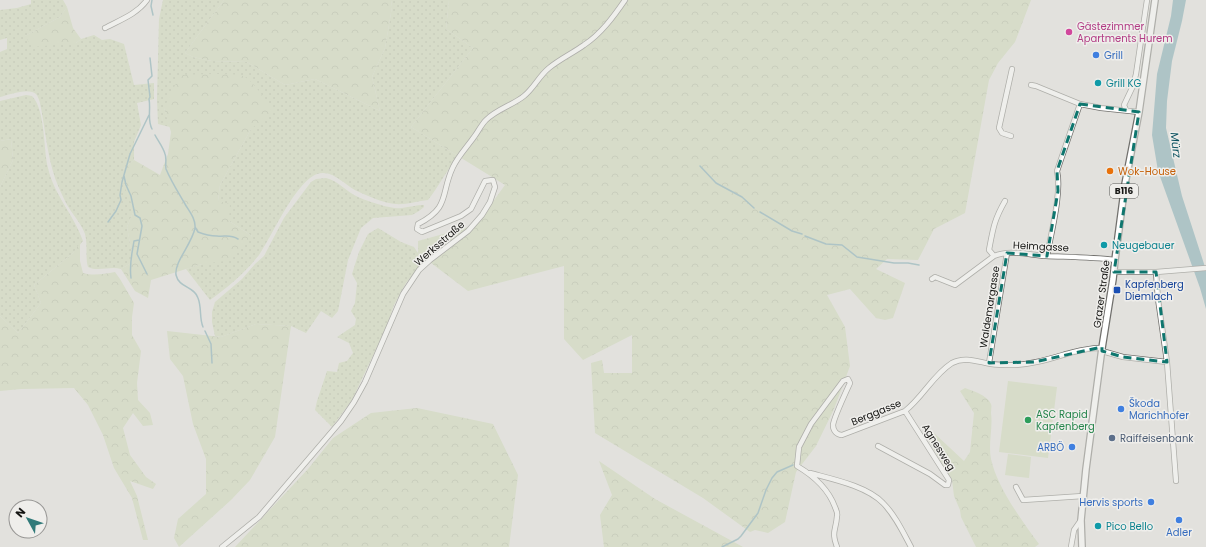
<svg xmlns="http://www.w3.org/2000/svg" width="1206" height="547" font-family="Poppins,sans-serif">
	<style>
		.grass { fill: url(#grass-dots) }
		.forest { fill: url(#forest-crowns) }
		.garden { fill: #c9d5b1 }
		.water { fill: #70a0ac }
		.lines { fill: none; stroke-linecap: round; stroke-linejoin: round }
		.stream { stroke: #70a0ac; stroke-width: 1.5 }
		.minor-casing { stroke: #71706d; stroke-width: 6 }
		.major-casing { stroke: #71706d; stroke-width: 8 }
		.minor { stroke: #fff; stroke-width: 4.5 }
		.major { stroke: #fff; stroke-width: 5.5 }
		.marked { fill: none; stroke: #0f766e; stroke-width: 3; stroke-dasharray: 8 5; stroke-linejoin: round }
		.hotel-dot { fill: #d1479c; stroke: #efeeeb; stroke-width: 1.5 }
		.shop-dot { fill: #3f7fe0; stroke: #efeeeb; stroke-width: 1.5 }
		.culture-dot { fill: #0f9aa8; stroke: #efeeeb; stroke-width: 1.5 }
		.food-dot { fill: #e8710a; stroke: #efeeeb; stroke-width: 1.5 }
		.transit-dot { fill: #1a4fb4; stroke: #efeeeb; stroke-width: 1.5 }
		.leisure-dot { fill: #2e9e5b; stroke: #efeeeb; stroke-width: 1.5 }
		.service-dot { fill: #5c6f8a; stroke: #efeeeb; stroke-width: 1.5 }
		.labels { text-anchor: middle; stroke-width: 3; stroke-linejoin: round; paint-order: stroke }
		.shield { fill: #efeeeb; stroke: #565654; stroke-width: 1 }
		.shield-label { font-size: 9px; font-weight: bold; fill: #151513 }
		.hotel-label { font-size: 10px; fill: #b23c85; stroke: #efeeeb; text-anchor: start }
		.shop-label { font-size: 10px; fill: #366cbe; stroke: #efeeeb; text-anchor: start }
		.culture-label { font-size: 10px; fill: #0d838f; stroke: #efeeeb; text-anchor: start }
		.food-label { font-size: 10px; fill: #c56008; stroke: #efeeeb; text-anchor: start }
		.street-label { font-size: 10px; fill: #151513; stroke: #efeeeb }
		.transit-label { font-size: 10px; fill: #164399; stroke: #efeeeb; text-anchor: start }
		.leisure-label { font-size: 10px; fill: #27864d; stroke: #efeeeb; text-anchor: start }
		.service-label { font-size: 10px; fill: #4e5e75; stroke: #efeeeb; text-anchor: start }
		.water-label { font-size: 11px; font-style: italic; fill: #0a515f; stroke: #efeeeb }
	</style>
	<defs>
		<pattern id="grass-dots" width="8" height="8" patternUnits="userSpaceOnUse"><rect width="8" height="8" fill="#c9d5b1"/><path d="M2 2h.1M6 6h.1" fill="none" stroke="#acb697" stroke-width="1.8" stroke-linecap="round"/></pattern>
		<pattern id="forest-crowns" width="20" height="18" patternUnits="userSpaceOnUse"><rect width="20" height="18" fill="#c9d5b1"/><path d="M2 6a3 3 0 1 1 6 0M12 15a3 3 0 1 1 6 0" fill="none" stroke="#acb697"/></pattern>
	</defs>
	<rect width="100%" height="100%" fill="#e2e1dd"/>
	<path class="grass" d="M31,0H63L67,7L60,17L25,36L76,43L81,39L94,35L102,40L110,39L124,44L134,85L154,83V99L137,103L141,125L134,142V160L123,169L134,210L127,227L132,254L131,263L121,269C110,266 98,272 88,267C85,257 88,245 85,234C81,223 72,214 66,203C62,195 58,186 55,178C47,154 45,127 40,103C39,100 38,96 36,94C29,87 8,95 0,97V52L7,49V38L0,40V10L17,8L31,4Z
		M163,0H224L185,53L193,57L212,61L247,62L285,85L315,79L380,111L372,77L385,48L392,7L391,0H449L446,29L473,48L411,127L458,156C447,170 439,186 428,200C417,201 406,205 395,204C383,203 368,196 357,191C346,186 336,173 323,173C299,172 272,237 259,255C245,273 228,287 210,300L186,269L202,264L252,236L229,221L218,201L220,185L251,129L164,108L170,127L158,124L157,99L159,19Z
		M26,95L32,96C46,111 43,149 48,168C54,195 74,215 83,241L73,253L34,285L41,303L18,333L0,316V187L13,160L11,139L0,141V101Z
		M326,178C339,181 346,192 358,197C367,201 393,210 402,208C410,207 416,205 424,205V207L419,211L412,215L373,218L361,228L348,260L338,311L332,318L321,311L306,333L291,326L256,324L221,337L215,336L212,322V312L215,302L242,279L255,264L264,256L284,218L311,182L316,179Z
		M378,228L401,242L414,247L418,253L427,259L424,261L406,283L394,305L386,328L352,400L332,427L315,410L317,401L327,371L337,372L339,363L347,361L353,353L349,343L337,337L355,325L356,319L351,311L355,303L357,283L352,274L359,252L368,234Z"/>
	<path class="forest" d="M224,0H391L392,7L385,48L372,77L380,111L315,79L285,85L247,62L212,61L193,57L185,53Z
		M449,0H1031L1015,42L998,63L989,80L965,213L934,229L918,260L887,259L876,269L905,283L893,318L885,320L876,318L850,289L827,295L845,327L850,366L834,409L816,446L796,472L785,522L768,533L755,530L750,532L703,498L595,433L591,363L602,360L604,373H632V335L583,360L564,339V266L468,291L418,253V241L476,225L505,185L411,127L473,48L446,29Z
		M67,7L73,28L81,39L76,43L32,47L25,36L60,17Z
		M180,75C192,75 237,72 245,77C257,85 264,99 272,111L251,129L220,185L218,201L230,204L229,221L252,236L225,261L202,264L151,280L148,298L135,291L121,269L131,263L132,254L127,227L134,210L124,186L123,169L134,160L160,175L168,154L171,132L164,108Z
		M11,139L13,160L0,187V141Z
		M80,243V261L83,273C93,276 104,274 115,272L120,279L134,303L132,317V335L141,351L137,383L138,400L150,413L153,425L143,426L133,413L123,428L130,455L146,477L156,484L153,489L130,481L137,496L148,540H143L132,498L114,468L103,435L88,405L74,388L21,389L0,391V316L18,333L41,303L34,285L73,253Z
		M256,324L291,326L275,437L250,480L231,500L179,547L174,538L178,519L206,494V459L193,424L183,376L170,359L167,331L221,337Z
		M965,388C973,391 987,395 991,404C992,406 991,410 991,413C993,428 988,444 991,459C997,487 1022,521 1039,544L1035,547H976L961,517L960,510L954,496L952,480L926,436L934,433L964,461L970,452L974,413L960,391Z
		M417,408L493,424L518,475L509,547H235L308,469L333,438L371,413Z
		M599,461L655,499L743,547H604L600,515L612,495Z"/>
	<path class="garden" d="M1008,381L1057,387L1048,458L999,452Z
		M1008,454L1031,457L1029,478L1005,475Z"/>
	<path class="water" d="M1173,0H1186L1182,21L1172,61L1167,101L1166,128L1182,196L1206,270V309L1200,288L1158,171L1152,135L1157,74L1171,16Z"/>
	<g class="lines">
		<path class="stream" d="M152,0L151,6L153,15
			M150,58L152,76L148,80L150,97L149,99C151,109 147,120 152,129
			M155,135C158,141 163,147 165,154C167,158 165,164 166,169C171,181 178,192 185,204C189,211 196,219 195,228C192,244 174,262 176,275C179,288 194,286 198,298C202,308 199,318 203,327
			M700,166L716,183L742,197L754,208
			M124,176L126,185L131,196L135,215L140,218L142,226L137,254L147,274
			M760,212L792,231L802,234
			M108,222L116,211L121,200L120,195L122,182L130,154L149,115
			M195,227L198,232C203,234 211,236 217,236C225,237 230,234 238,239
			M805,236L826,244L842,245L857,257L894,263H908L919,265
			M131,278C129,264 132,254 134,241L139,240
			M205,331L211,344L212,363
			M722,547L738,539L741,536L758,513L766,490L772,478L777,472L793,465"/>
		<defs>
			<path id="minor" d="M105,28C120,20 137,14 147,0
				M1031,85L1036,86L1080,104L1101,108L1139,112
				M1126,110L1124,105L1133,86L1136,74L1147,0
				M1011,136L1002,133L999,128L1012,69
				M994,256L989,250C993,229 994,220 1005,201
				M1047,256C1051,234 1062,192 1057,171L1080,104
				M1114,272H1156L1206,268
				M1156,272L1158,299L1167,362L1176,481
				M932,279L935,277L955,285L994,256C1010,249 1029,255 1046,256C1069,257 1092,257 1115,260
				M1102,351L1123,357L1167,362
				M989,363L1007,253
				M878,446L930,474L945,485H948L949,480L905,411
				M810,473C832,479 867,486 883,503C895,515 903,532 911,547
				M1016,487L1023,500L1083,496
				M222,547L259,517L341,421L354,402L365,382L403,294L419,270L430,260L468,231L482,215L490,202L495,187L493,180L485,181L471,209L461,216L422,232L417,229L418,224C451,207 440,194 453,167C458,156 467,147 474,137C478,132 481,125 486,120C497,109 513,105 524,96C534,88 539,76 549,68C560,59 573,53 584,45C601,34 614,16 625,0
				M837,547C831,531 836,531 837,516C838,513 836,510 835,507C828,488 814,476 797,466L799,447L811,424L843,381L848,379L850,383C846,392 834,417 833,425C833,431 837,435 842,435L905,411C923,397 933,375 952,363C965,356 978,362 991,364C998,365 1005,365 1012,365C1030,365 1049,359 1066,354C1078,351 1090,347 1102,348
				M1071,547L1074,530L1081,520"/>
			<path id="major" d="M1082,547L1081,520L1086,469L1102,348L1113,279L1115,260L1125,184L1139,112L1155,0"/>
		</defs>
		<use href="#minor" class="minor-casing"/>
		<use href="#major" class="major-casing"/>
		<use href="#minor" class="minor"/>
		<use href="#major" class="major"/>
	</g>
	<path d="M0 0H1206V547H0ZM1080,104L1139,112L1114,272H1156L1167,362L1123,357L1102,351V347L1034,362L989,363L1007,253L1047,256L1058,191L1057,171Z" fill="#e2e1dd" fill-opacity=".55" fill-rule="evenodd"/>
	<path class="marked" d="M1080,104L1139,112L1114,272H1156L1167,362L1123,357L1102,351V347L1034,362L989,363L1007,253L1047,256L1058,191L1057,171Z"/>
	<circle class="hotel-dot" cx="1069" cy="32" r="4"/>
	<g class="shop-dot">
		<circle cx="1096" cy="55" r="4"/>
		<circle cx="1121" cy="409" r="4"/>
		<circle cx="1072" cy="447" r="4"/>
		<circle cx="1151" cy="502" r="4"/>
		<circle cx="1179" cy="520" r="4"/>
	</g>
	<g class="culture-dot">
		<circle cx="1098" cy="83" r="4"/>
		<circle cx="1104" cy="245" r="4"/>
		<circle cx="1098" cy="526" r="4"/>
	</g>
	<circle class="food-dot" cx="1110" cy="171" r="4"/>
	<rect class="transit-dot" x="1113" y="286" width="8" height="8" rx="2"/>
	<circle class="leisure-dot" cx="1028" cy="420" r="4"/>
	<circle class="service-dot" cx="1112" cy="438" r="4"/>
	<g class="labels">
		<rect class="shield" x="1110" y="184" width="28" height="14" rx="3"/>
		<g class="shield-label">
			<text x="1124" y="194">B116</text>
		</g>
		<g class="hotel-label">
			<text x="1077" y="30">Gästezimmer<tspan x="1077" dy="12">Apartments Hurem</tspan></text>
		</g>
		<g class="shop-label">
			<text x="1104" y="59">Grill</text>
			<text x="1129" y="407">Škoda<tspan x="1129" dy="12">Marichhofer</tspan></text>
			<text x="1064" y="451" text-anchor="end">ARBÖ</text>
			<text x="1143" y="506" text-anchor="end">Hervis sports</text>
			<text x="1179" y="536" text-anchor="middle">Adler</text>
		</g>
		<g class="culture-label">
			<text x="1106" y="87">Grill KG</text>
			<text x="1112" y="249">Neugebauer</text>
			<text x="1106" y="530">Pico Bello</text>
		</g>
		<g class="food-label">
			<text x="1118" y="175">Wok-House</text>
		</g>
		<g class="street-label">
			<text transform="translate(439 243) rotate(-41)" y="4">Werksstraße</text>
			<text transform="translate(1041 246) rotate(3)" y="4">Heimgasse</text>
			<text transform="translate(1101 294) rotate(-82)" y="4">Grazer Straße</text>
			<text transform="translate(989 307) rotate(-81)" y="4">Waldemargasse</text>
			<text transform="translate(876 412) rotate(-22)" y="4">Berggasse</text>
			<text transform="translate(939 447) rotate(58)" y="4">Agnesweg</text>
		</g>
		<g class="transit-label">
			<text x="1125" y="288">Kapfenberg<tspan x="1125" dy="12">Diemlach</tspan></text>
		</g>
		<g class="leisure-label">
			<text x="1036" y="418">ASC Rapid<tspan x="1036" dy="12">Kapfenberg</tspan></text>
		</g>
		<g class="service-label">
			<text x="1120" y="442">Raiffeisenbank</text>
		</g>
		<g class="water-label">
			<text transform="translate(1176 145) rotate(83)" y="4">Mürz</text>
		</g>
	</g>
	<g transform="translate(28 519) rotate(310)"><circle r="19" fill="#efeeeb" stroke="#989795"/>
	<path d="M0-3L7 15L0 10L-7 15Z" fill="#317a79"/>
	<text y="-6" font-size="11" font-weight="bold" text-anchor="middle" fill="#151513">N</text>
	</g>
</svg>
